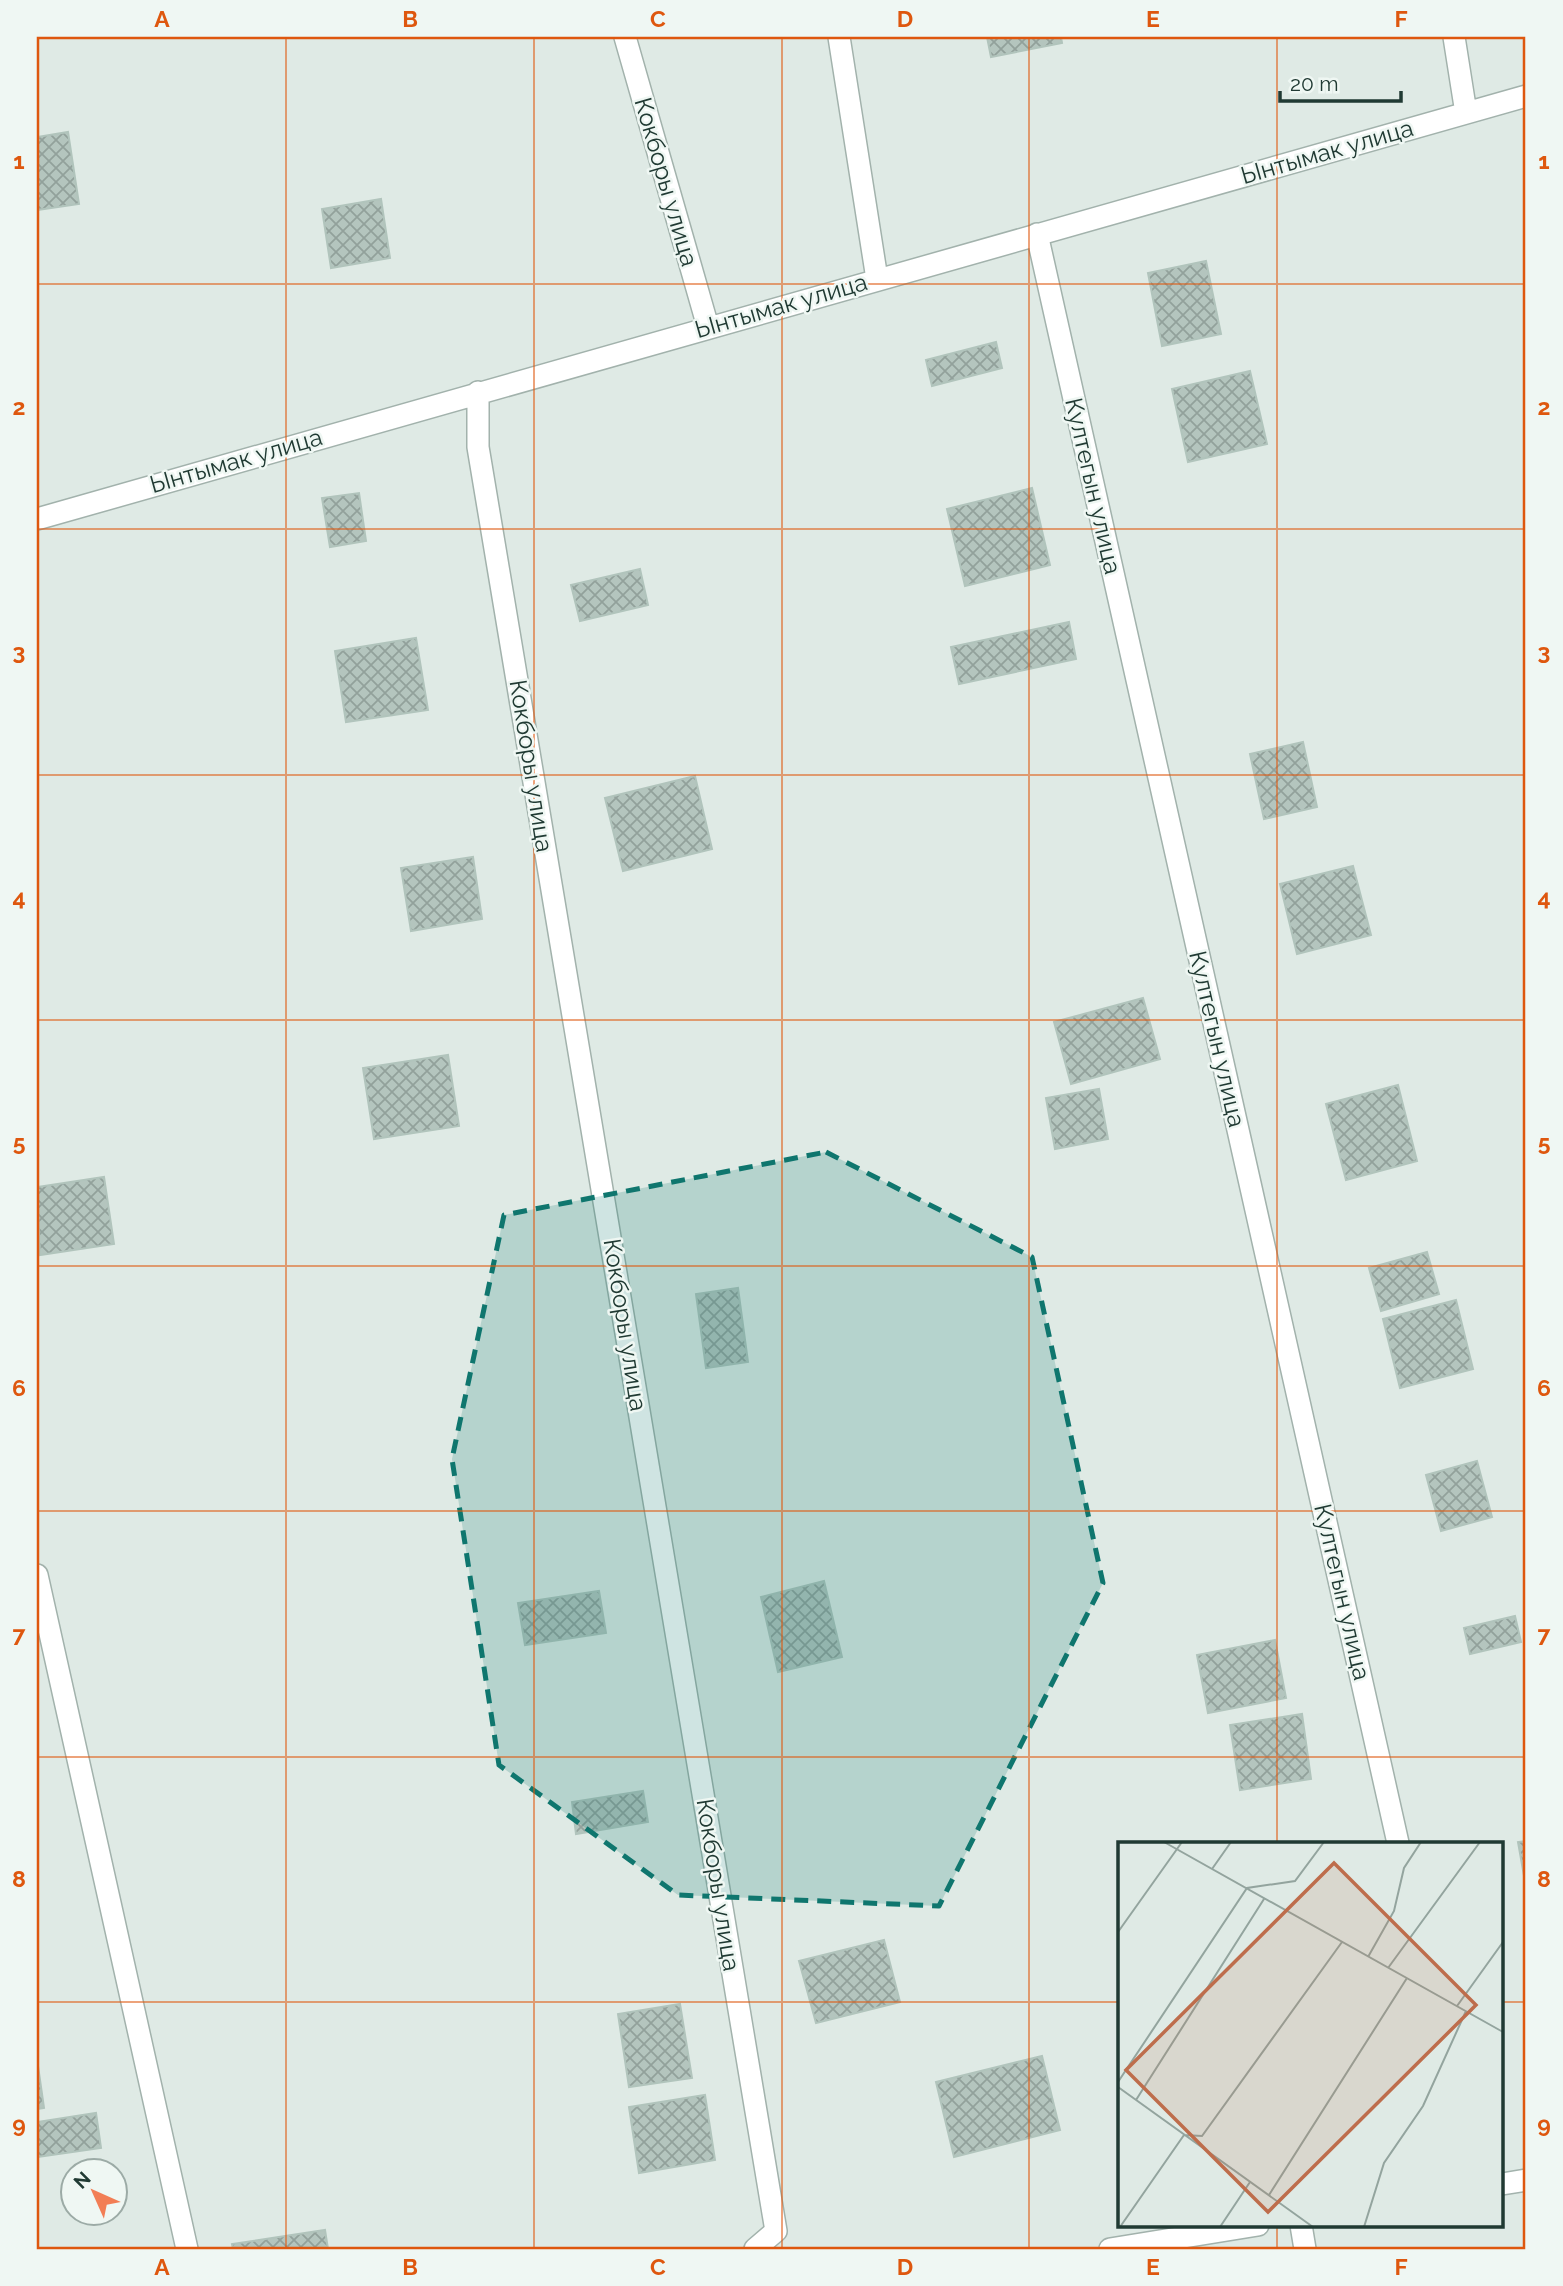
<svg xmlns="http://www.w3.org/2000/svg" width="1563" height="2286" font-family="Raleway,sans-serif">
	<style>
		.building { fill: url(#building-cross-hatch); stroke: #b1c4bc; stroke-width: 2 }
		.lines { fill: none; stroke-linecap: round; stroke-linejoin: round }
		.street-casing { stroke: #a2b2ac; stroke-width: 24 }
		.street { stroke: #fff; stroke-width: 21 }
		.marked { fill: #0f766e; fill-opacity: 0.2; stroke: #0f766e; stroke-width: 5; stroke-dasharray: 14 9; stroke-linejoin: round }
		.grid { fill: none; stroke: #de570e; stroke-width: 2; stroke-opacity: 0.55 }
		.labels { text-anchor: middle; stroke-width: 5; stroke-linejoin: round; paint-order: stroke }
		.street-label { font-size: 24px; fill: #203a33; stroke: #eff7f3 }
		.inset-road { fill: none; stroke: #93a49e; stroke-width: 2 }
		.view { fill: #be6d4c; fill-opacity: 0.15; stroke: #be6d4c; stroke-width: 3.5 }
		.inset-edge { fill: none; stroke: #203a33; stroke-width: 3.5 }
		.neatline { fill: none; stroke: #de570e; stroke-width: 2.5 }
		.grid-label { font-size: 23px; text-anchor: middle; font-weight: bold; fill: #de570e }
	</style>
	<defs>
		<pattern id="building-cross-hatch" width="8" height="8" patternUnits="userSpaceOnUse" patternTransform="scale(1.75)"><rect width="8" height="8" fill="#b4c5be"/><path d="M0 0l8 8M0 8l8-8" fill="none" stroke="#92a19b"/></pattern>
	</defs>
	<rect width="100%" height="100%" fill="#dfeae5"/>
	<path class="building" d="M987,37H1061L1062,43L991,57Z
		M68,132L79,204L37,210V137Z
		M381,199L390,258L331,268L322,209Z
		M1206,261L1221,334L1162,346L1148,273Z
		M996,342L1002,368L932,386L926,360Z
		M1250,371L1267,444L1188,462L1172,389Z
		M1032,488L1050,565L965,586L947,509Z
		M359,493L366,541L330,547L322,498Z
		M640,569L648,605L580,621L571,585Z
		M1069,622L1076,659L959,684L951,647Z
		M416,638L428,710L346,722L335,651Z
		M1303,742L1317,807L1264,819L1250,754Z
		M695,776L712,849L623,871L605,798Z
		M473,857L482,919L411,931L401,868Z
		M1353,866L1371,935L1297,954L1280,884Z
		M1143,998L1160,1059L1071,1084L1054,1022Z
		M448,1055L459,1126L374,1139L363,1068Z
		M1398,1085L1417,1161L1346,1180L1326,1104Z
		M1099,1089L1108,1139L1055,1149L1046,1098Z
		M104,1177L114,1244L40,1255L37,1187Z
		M1427,1252L1439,1294L1381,1311L1369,1268Z
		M738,1288L748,1362L706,1368L696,1294Z
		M1456,1300L1473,1369L1400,1388L1383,1319Z
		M1477,1461L1492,1517L1441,1531L1426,1475Z
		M824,1581L842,1657L778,1672L761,1597Z
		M599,1591L606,1633L525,1645L518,1603Z
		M1515,1616L1521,1642L1470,1654L1464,1628Z
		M1275,1640L1286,1698L1208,1713L1197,1655Z
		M1302,1714L1311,1779L1240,1790L1230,1725Z
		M643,1791L648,1822L576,1834L572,1802Z
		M1526,1841V1887L1518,1842Z
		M884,1940L900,2002L816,2023L799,1961Z
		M680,2004L692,2078L629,2087L618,2014Z
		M1042,2056L1060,2130L954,2157L936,2082Z
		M37,2059L44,2108L37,2109Z
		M705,2095L715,2160L639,2173L629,2107Z
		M96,2113L101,2148L37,2157V2122Z
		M325,2230L328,2249H233L232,2244Z"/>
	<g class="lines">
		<defs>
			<path id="street" d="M625,37L708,327
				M839,37L877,279
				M1454,37L1466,113
				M1037,234L1398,1843
				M478,392V447L776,2231L755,2249
				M37,519L1526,96
				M37,1575L187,2249
				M1502,2184L1526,2180
				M1301,2225L1305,2249
				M1110,2249L1258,2225"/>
		</defs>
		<use href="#street" class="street-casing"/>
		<use href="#street" class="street"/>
	</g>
	<path class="marked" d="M826,1152L1032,1257L1103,1583L939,1906L678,1895L499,1765L452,1459L504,1215Z"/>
	<path class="grid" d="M286,37V2249M534,37V2249M782,37V2249M1029,37V2249M1277,37V1843M37,284H1526M37,529H1526M37,775H1526M37,1020H1526M37,1266H1526M37,1511H1526M37,1757H1526M37,2002H1120M1502,2002H1526M1277,2225V2249"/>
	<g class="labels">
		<g class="street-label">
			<text transform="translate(1327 152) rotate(-16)" y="8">Ынтымак улица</text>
			<text transform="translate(666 182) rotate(74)" y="8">Кокборы улица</text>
			<text transform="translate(781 306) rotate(-16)" y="8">Ынтымак улица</text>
			<text transform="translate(236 461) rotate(-16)" y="8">Ынтымак улица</text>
			<text transform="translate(1093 486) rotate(77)" y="8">Култегын улица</text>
			<text transform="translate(531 766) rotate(81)" y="8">Кокборы улица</text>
			<text transform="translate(1217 1039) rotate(77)" y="8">Култегын улица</text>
			<text transform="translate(625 1325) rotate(81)" y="8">Кокборы улица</text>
			<text transform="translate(1342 1592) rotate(77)" y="8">Култегын улица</text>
			<text transform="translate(718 1885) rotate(81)" y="8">Кокборы улица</text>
		</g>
	</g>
	<g transform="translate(1118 1842)">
		<rect width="385" height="385" fill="#dfeae5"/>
		<path class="inset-road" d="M46,0L385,190M94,27L113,0M0,90L64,0M250,115L276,69L286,26L303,0M270,126L362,0M339,164L385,100M0,240L129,46L177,39L206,0M0,245L195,385M18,258L146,57M151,353L289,136M2,385L66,293L84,294L224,100M102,385L132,340M246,385L266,321L305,264L348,169"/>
		<path class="view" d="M216,21L358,163L150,370L8,228Z"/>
		<rect width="385" height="385" class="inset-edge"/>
	</g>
	<rect width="1563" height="2286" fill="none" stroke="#eff7f3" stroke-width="77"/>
	<g transform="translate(94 2192) rotate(315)"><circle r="33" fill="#eff7f3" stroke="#9caba6" stroke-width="2"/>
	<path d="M0-5L12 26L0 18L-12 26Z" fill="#f27e55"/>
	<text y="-10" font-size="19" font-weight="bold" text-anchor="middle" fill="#203a33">N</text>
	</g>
	<path d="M1280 91v10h121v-10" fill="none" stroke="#203a33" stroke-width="3.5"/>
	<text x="1290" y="91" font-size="21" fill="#203a33" stroke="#eff7f3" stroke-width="5" paint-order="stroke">20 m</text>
	<rect x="38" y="38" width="1486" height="2210" class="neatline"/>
	<g class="grid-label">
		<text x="162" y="27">A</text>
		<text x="410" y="27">B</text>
		<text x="658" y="27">C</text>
		<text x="905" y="27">D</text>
		<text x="1153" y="27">E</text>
		<text x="1401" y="27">F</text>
		<text x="19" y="169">1</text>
		<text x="1544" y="169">1</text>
		<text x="19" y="415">2</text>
		<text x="1544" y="415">2</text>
		<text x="19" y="660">3</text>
		<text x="1544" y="660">3</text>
		<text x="19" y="906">4</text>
		<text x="1544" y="906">4</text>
		<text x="19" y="1151">5</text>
		<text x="1544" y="1151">5</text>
		<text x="19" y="1396">6</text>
		<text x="1544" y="1396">6</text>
		<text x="19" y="1642">7</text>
		<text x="1544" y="1642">7</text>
		<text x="19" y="1887">8</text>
		<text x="1544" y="1887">8</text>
		<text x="19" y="2133">9</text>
		<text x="1544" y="2133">9</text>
		<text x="162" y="2275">A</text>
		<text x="410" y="2275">B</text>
		<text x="658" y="2275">C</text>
		<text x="905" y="2275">D</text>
		<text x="1153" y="2275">E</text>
		<text x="1401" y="2275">F</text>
	</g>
</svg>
